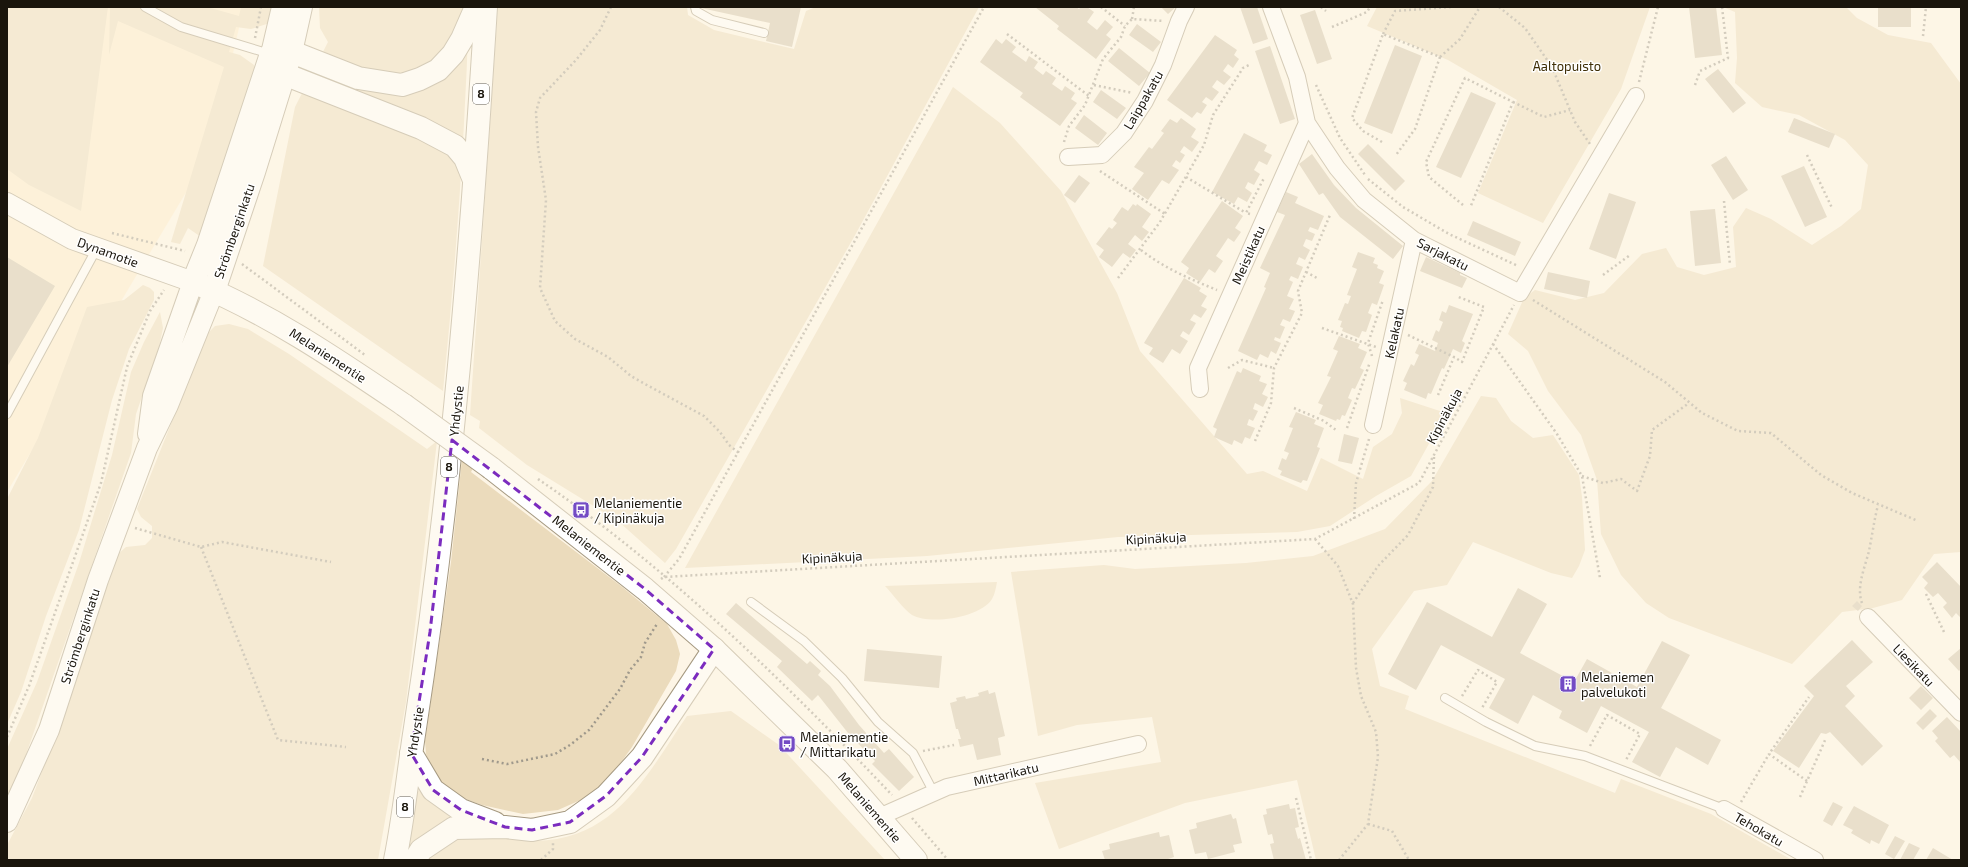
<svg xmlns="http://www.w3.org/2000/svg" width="1968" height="867" font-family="'Exo 2',sans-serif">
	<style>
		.built { fill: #fceccb }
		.green { fill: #ebdbbc }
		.building { fill: #d0c4ab }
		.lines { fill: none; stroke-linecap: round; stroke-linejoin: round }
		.service-casing { stroke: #a69a82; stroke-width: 10 }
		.minor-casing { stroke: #a69a82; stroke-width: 18 }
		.tertiary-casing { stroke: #a69a82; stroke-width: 22 }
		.secondary-casing { stroke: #a69a82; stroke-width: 24 }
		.trunk-casing { stroke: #a69a82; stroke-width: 24 }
		.path { stroke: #9f998c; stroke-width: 2.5; stroke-dasharray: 2 3; stroke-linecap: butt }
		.service { stroke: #fff; stroke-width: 8 }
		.minor { stroke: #fff; stroke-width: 16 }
		.tertiary { stroke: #fff; stroke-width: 20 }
		.secondary { stroke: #fff; stroke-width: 22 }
		.trunk { stroke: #fff; stroke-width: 22 }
		.secondary-bridge-casing { stroke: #a69a82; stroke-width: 24; stroke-linecap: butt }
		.secondary-bridge { stroke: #fff; stroke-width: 22 }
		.marked { fill: none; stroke: #7b2cbf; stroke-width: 3; stroke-dasharray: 8 5; stroke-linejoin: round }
		.labels { text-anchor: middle; stroke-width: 3; stroke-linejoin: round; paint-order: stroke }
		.shield { fill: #fff; stroke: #5f5b55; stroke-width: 1 }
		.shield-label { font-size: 12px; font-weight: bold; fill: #1a150c }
		.park-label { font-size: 13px; fill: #3e2e06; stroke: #fff }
		.street-label { font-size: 13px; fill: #1a150c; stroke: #fff }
		.poi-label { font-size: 13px; fill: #1a150c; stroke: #fff; text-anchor: start }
	</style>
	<rect width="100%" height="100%" fill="#fdf5e6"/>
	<path class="built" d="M7,7H244L209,154L7,492Z"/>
	<path class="green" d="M7,7H108L81,211L29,185L7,169Z
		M110,7H207L239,16L241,7H277L273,22L251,29L236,27L229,52L240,55L254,65L256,77L204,239L188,228L180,244L171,242L224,67L118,21L109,55Z
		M319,7H469C465,135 456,263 443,391L263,266L295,107L328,42L320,28Z
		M498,7H687L688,15L714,30L794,49L806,11L816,7H979L854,237L676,549L665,563L618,521L527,465L479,428L480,421L470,415Z
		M1377,7H1650L1621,89L1543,223L1478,193L1517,100L1448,60L1367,26Z
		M1723,7H1846L1857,18L1888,35L1931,43L1961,84V552L1934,554L1902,600L1873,608L1842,612L1792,664L1669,618L1646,603L1621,575L1601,534L1597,480L1581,435L1548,391L1528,351L1508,334L1524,298L1535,290L1575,300L1604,293L1642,254L1666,248L1677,267L1704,275L1736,267L1733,227L1746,208L1771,219L1812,245L1841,226L1861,209L1868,165L1845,140L1799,115L1762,107L1735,83L1737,58L1735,12Z
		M953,87L1000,123L1061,191L1117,293L1140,351L1247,474L1263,471L1307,491L1321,458L1363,479L1373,447L1392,434L1402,413L1400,398L1446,413L1411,476L1376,496L1330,526L1297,532L1118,537L927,556L685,568Z
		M143,285L150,288L154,292V300L129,349L112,400L79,530L46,616L21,692L7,724V499L38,438L87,307L124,300Z
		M160,312L163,328L159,347L136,414L131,453L22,766L7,797V749L37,682L79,563L112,455L131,372L144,342Z
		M229,324L248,329L289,354L427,449L437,441L406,702L378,860H7V845L32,798L57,732L118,554L126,547L145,545L152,538V526L141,517L137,509L207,334L215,326Z
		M1481,396L1496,398L1511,421L1533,438L1553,435L1579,475L1582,497L1585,550L1579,566L1572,578L1551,573L1473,542L1447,585L1414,591L1372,649L1380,686L1409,696L1405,709L1615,793L1621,779L1711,814L1792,860H1316L1297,780L1185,803L1059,849L1035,783L1161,762L1152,717L1077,725L1038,736L1011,572L1104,565L1135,569L1246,563L1313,556L1385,529L1432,481Z
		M462,459L474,466L471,472L621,586L667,624L676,640L680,654L676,671L632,747L612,775L592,795L558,810L523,814L482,805L452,794L436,779L426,754L425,741L451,562Z
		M997,582C996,587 995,594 992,599C980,618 930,625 912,615C904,610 892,593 885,586Z
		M731,711L779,745L885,860H424C434,853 447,840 460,838C483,834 513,841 536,841C617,839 647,774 687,716Z
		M420,790L470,819L406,854L414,792Z"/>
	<path class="building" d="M801,7L792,47L766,41L770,23L701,8Z
		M1035,7H1076L1079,9L1081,7H1087L1094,12L1087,22L1097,30L1105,20L1113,27L1106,35L1111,39L1096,59L1057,29L1059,26Z
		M1161,7H1176L1168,14Z
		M1240,7H1257L1268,39L1253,44Z
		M1689,7H1716L1722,55L1695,58Z
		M1878,7H1911V27H1878Z
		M1315,10L1332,59L1317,64L1300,15Z
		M1137,24L1161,42L1153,52L1129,35Z
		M1215,35L1237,50L1234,55L1239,59L1233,68L1228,64L1223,71L1231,77L1224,85L1217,80L1212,87L1219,92L1212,101L1206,97L1202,102L1207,105L1201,114L1197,112L1192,118L1167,100Z
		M996,39L1002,44L1006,39L1016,47L1012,52L1026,62L1029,56L1038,62L1034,68L1043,75L1046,71L1056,78L1052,84L1062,91L1065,86L1075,93L1071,99L1077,103L1060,126L1020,97L1023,93L980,62Z
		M1395,45L1422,56L1392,134L1364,123Z
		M1270,46L1295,119L1280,124L1255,51Z
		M1119,48L1150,73L1139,86L1108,61Z
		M1718,69L1746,103L1733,113L1705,79Z
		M1101,90L1126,108L1117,119L1093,102Z
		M1471,92L1496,103L1461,178L1436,167Z
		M1084,115L1107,133L1098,145L1075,128Z
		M1181,118L1196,129L1191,137L1199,142L1192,152L1184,146L1180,152L1185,155L1180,163L1176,160L1172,166L1179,170L1169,184L1162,180L1148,200L1132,189L1144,173L1134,167L1149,147L1152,149L1164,133L1161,131L1170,119L1177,123Z
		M1794,118L1835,134L1829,148L1788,132Z
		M1244,133L1267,145L1264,151L1272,155L1267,165L1259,161L1254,170L1260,174L1254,185L1248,182L1245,188L1252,193L1247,202L1238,197L1234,204L1212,192Z
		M1368,144L1405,181L1395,191L1358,154Z
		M1312,154L1334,185L1356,208L1403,246L1393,259L1340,217L1323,193L1319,195L1299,164Z
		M1726,156L1748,190L1733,200L1711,165Z
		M1804,166L1827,217L1805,227L1781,176Z
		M1079,175L1090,183L1075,203L1064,195Z
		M1286,192L1298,197L1295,203L1324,216L1318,230L1310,227L1308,231L1315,234L1312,241L1306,239L1303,246L1310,250L1305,260L1299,257L1296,264L1303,267L1298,279L1291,276L1289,280L1293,282L1287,296L1294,299L1289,309L1295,311L1290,322L1283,319L1280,325L1285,327L1280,339L1275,337L1274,340L1281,343L1276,354L1271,351L1268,358L1260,354L1257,360L1238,351L1266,288L1264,287L1270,273L1260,268L1285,215L1277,212Z
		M1609,193L1636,202L1616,259L1589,249Z
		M1222,201L1243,216L1235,228L1241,232L1234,242L1228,238L1216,256L1223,261L1215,273L1209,269L1200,282L1186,273L1189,268L1181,262Z
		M1133,204L1136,206L1137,204L1151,214L1142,227L1149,232L1142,241L1135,235L1128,244L1136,250L1130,258L1123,253L1112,267L1099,257L1104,250L1096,244L1109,227L1112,229L1117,223L1113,220L1122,207L1128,211Z
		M1715,209L1721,263L1695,266L1690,211Z
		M1473,221L1521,242L1515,256L1467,235Z
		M1358,252L1375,258L1373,263L1378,265L1377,268L1384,271L1379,283L1384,285L1377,305L1372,303L1368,313L1372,315L1366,332L1362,331L1359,338L1342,331L1343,328L1340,327L1342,321L1338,320L1345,303L1348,304L1351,296L1347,295L1357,269L1352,267Z
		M7,257L55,286L7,367Z
		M1426,257L1460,273V275L1467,278L1462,288L1420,271Z
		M1548,272L1590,281L1587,298L1544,289Z
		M1184,278L1201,288L1199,291L1207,296L1201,306L1207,309L1201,318L1194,314L1190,320L1196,323L1189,335L1183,331L1180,336L1188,341L1180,354L1172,349L1163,363L1149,354L1153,348L1144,343Z
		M1449,305L1473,314L1462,341L1465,343L1461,353L1453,349L1444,369L1442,368L1431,394L1428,393L1426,399L1404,390L1407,383L1403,381L1411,364L1414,366L1419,355L1415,353L1419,344L1435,351L1438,343L1432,340L1436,330L1439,332L1443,322L1439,320L1442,311L1446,313Z
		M1339,336L1360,344L1358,348L1367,352L1360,368L1364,370L1355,389L1352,388L1348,398L1352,400L1345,416L1342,415L1340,420L1337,419L1336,421L1319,414L1323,405L1318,403L1331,377L1327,376L1338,351L1333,349Z
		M1243,368L1261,376L1259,381L1267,384L1262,394L1268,397L1263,407L1255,403L1253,409L1258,411L1253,421L1249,419L1247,425L1255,428L1250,439L1245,437L1242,444L1234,440L1232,445L1214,437L1217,429L1213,427L1237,371L1241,373Z
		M1296,412L1316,420L1314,424L1324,428L1317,447L1320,448L1307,481L1303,480L1301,483L1280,475L1282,471L1278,469L1282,458L1286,460L1289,453L1284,451L1293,428L1289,427Z
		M1344,434L1359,438L1352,464L1338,461Z
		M1937,562L1961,587V618L1956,613L1952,618L1943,607L1947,603L1938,593L1933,597L1924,588L1928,583L1922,577Z
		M1518,588L1547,604L1520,653L1574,682L1587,659L1637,687L1662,641L1690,655L1661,708L1721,740L1708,765L1676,747L1660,777L1632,762L1649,732L1601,706L1587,733L1559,718L1562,711L1533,695L1518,724L1489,708L1505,679L1441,645L1416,690L1388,674L1427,602L1492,637Z
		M1857,601L1862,606L1858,611L1852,606Z
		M736,603L807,664L810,661L821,671L818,675L830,686L859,725L884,753L889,749L914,777L899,791L872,764L875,761L848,733L818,695L812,701L777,667L782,661L726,614Z
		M1852,640L1873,662L1846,686L1855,696L1845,706L1883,746L1862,766L1830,732L1826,734L1821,733L1799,768L1773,751L1814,696L1804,686Z
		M1961,648V669L1959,671L1948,659Z
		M867,649L942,656L939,688L864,681Z
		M1921,686L1933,698L1921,710L1909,698Z
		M988,690L989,694L995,692L1005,736L998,738L1001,755L977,760L973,744L960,747L958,739H961L958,729H956L950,703L957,701L956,698L965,696L966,699L979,696L978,693Z
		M1930,709L1937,716L1923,730L1916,723Z
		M1947,717L1961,732V763L1954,755L1950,758L1935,741L1938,738L1932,731Z
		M1833,802L1843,807L1832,826L1823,821Z
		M1289,804L1290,809L1295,808L1299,827L1295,828L1298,839L1300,838L1306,860H1274L1270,844L1274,843L1272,834L1268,835L1263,815L1267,814L1266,809Z
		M1854,806L1889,825L1879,844L1871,840L1870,844L1851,833L1853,830L1843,825Z
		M1231,814L1233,819L1236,818L1242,843L1233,845L1235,852L1208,859L1206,852L1195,854L1189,830L1197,828L1196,823Z
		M1159,832L1160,837L1169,835L1174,857L1165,860H1105L1102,851L1110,849L1109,844Z
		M1895,836L1905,841L1894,859L1885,854Z
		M1909,843L1920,848L1913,860H1900Z
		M1933,848L1953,860H1926Z"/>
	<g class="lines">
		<defs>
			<path id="service" d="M145,7L181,27L270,54
				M695,7L696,11L712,20L764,33
				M7,414L97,248
				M751,602L804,641L842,678L878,722L913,753L934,793
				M1445,698L1486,722L1535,746L1585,756L1724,809"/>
			<path id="minor" d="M1271,7L1297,77L1307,123L1337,168L1364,200L1414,240L1520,293L1636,96
				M1068,157L1102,155L1124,133L1145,101L1163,65L1179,21L1186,7
				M1200,389L1198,368L1307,123
				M1373,425L1414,240
				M1868,617L1961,713
				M1724,809L1815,860
				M879,817L947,787L1138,744"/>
			<path id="tertiary" d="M292,52L302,7
				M271,54L282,7
				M7,203L72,239L193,282L153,396L148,434
				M7,822L49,730L98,580L147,448L168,405L214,291"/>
			<path id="secondary" d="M271,54L208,245L193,282C270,314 336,359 404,405
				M214,291L254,172L290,56
				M491,468L645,589L714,649L837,769L916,860"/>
			<path id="trunk" d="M474,180L465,158L455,146L421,128L284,74L271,54L292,52L358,78L402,85L420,79L438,70L453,54L462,39L476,7
				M411,753L433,790L461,810L495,823
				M395,860C404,816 408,772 415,728C452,489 471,248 486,7
				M415,860L421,850L454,828L505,827L532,830L570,822L606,796L642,757L714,649"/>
		</defs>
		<use href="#service" class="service-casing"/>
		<use href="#minor" class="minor-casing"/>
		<use href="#tertiary" class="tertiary-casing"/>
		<use href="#secondary" class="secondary-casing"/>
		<use href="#trunk" class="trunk-casing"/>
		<path class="path" d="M611,7L600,30L576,60L540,98L536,112L538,147L546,200L540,288L555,321L575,339L608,357L631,376L645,384L704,416L720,432L729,445L739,453
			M1101,7L1125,26
			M1321,7L1326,11
			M1499,7L1525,28L1552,67L1575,122L1590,144
			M1132,19L1134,7
			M1332,27L1367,12L1370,7
			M1007,34L1089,96
			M1383,34L1395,11L1451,7
			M1923,36L1926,7
			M255,38L261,7
			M1440,57L1460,39L1480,7
			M1639,82L1658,7
			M1094,85L1133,93
			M1316,85L1340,138L1365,175
			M1695,85L1700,71L1728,58L1722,7
			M1513,102L1544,117L1570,110
			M1064,142L1069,126L1085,105L1103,59L1121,37L1125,26L1132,19L1164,21
			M1382,142L1363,131L1352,118L1383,34L1440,57L1415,129L1396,155
			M1807,155L1832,208
			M1100,171L1165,214
			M1186,177L1246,213
			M1368,179L1403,207L1449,234L1518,266
			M1724,201L1730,265
			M1463,205L1429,177L1426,162L1465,78L1513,102L1470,208
			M1250,214L1246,213L1264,178
			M112,233L185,251
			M1141,250C1164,268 1190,279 1217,290
			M242,264L365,355
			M1306,272L1317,278
			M1603,275L1630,255
			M1118,278L1160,222L1204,145L1213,115L1243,68L1251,64
			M1533,300L1665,382L1702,413L1738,431L1771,433L1821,475L1852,493L1918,521
			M1322,328L1376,347
			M1408,335L1454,357
			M1493,344L1557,434L1582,476L1600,578
			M1372,356L1368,343L1383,300
			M1228,368L1242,360L1274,368
			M1438,395L1454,357L1462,362L1484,307L1456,296
			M1294,408L1324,421L1336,430
			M1347,428L1370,362
			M1255,441L1271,403L1274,368L1302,313L1298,291L1330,215
			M1582,476L1603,483L1621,479L1637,491L1650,456L1652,430L1689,403
			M538,479C668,568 783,680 892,795
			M1354,519L1356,483L1369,439
			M135,528L201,547L222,542L331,562
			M1315,539L1338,566L1353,604L1356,668L1361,696L1376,732L1378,757L1368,824L1339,860
			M201,547L278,740L346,747
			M664,577L679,559L984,7
			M661,579L664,577L1315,539L1419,483L1514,305
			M1926,594L1944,632
			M1353,603L1378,566L1408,535L1433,487L1434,456
			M1862,603C1856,587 1865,567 1869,551C1872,536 1874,521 1878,505
			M1462,696L1478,670L1497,682L1482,708
			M7,737L29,686L101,483L127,367L150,311L164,290
			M1590,746L1607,715L1640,734L1626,760
			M923,751L954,745
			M482,759L507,764L555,754L570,745L589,730L620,689L630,670L641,657L645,643L657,624
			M1807,781L1769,754L1809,697
			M1800,797L1826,738
			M1296,798L1311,860
			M1741,802L1769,754
			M912,818L948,860
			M1368,824L1392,831L1409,860
			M541,860L553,849V843"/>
		<use href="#service" class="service"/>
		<use href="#minor" class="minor"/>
		<use href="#tertiary" class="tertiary"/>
		<use href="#secondary" class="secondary"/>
		<use href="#trunk" class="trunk"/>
		<defs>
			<path id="secondary-bridge" d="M404,405L491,468"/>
		</defs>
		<use href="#secondary-bridge" class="secondary-bridge-casing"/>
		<use href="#secondary-bridge" class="secondary-bridge"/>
	</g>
	<path d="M0 0H1968V867H0ZM452,440L645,589L714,649L642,757L606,796L570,822L532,830L505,827L461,810L433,790L411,753L430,632Z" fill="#fdf5e6" fill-opacity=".55" fill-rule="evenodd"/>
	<path class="marked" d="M452,440L645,589L714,649L642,757L606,796L570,822L532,830L505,827L461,810L433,790L411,753L430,632Z"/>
	<defs>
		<symbol id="bus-square" viewBox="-11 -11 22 22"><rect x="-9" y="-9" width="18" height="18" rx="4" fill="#734bc4" stroke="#fff"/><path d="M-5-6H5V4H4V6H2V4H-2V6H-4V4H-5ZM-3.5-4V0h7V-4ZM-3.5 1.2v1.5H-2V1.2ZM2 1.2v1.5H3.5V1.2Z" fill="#fff"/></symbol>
		<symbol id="building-square" viewBox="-11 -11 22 22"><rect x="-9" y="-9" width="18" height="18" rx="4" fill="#734bc4" stroke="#fff"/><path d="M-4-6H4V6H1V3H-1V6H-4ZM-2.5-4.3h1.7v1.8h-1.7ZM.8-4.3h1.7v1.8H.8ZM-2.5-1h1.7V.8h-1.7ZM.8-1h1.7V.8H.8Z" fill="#fff"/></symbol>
	</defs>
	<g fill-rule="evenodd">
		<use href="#bus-square" x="571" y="500" width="20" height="20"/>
		<use href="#building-square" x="1558" y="674" width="20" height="20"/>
		<use href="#bus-square" x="777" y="734" width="20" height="20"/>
	</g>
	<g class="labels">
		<g class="shield">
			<rect x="473" y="84" width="16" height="20" rx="3"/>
			<rect x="441" y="457" width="16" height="20" rx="3"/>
			<rect x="397" y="797" width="16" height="20" rx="3"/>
		</g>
		<g class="shield-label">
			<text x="481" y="98">8</text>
			<text x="449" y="471">8</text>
			<text x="405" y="811">8</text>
		</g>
		<g class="park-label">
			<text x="1567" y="71">Aaltopuisto</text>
		</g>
		<g class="street-label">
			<text transform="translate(1143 100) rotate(-60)" y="5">Laippakatu</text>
			<text transform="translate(234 231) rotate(-71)" y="5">Strömberginkatu</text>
			<text transform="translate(108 252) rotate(20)" y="5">Dynamotie</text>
			<text transform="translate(1443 254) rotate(27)" y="5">Sarjakatu</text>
			<text transform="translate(1248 255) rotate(-66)" y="5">Meistikatu</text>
			<text transform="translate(1394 333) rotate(-78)" y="5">Kelakatu</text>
			<text transform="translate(328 355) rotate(33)" y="5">Melaniementie</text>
			<text transform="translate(456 411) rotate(-84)" y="5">Yhdystie</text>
			<text transform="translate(1444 416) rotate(-62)" y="5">Kipinäkuja</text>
			<text transform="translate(1156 538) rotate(-3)" y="5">Kipinäkuja</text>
			<text transform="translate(589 545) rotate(38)" y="5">Melaniementie</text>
			<text transform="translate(832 557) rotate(-3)" y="5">Kipinäkuja</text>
			<text transform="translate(80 636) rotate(-72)" y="5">Strömberginkatu</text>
			<text transform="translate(1914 665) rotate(46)" y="5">Liesikatu</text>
			<text transform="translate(415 732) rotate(-81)" y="5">Yhdystie</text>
			<text transform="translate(1006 774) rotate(-13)" y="5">Mittarikatu</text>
			<text transform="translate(870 807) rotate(49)" y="5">Melaniementie</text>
			<text transform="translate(1759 829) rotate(30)" y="5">Tehokatu</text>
		</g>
		<g class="poi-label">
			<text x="594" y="508">Melaniementie<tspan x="594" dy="15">/ Kipinäkuja</tspan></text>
			<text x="1581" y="682">Melaniemen<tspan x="1581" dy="15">palvelukoti</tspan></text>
			<text x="800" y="742">Melaniementie<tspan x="800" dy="15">/ Mittarikatu</tspan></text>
		</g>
	</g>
	<rect width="1968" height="867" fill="none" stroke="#1a150c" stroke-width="16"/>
</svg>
